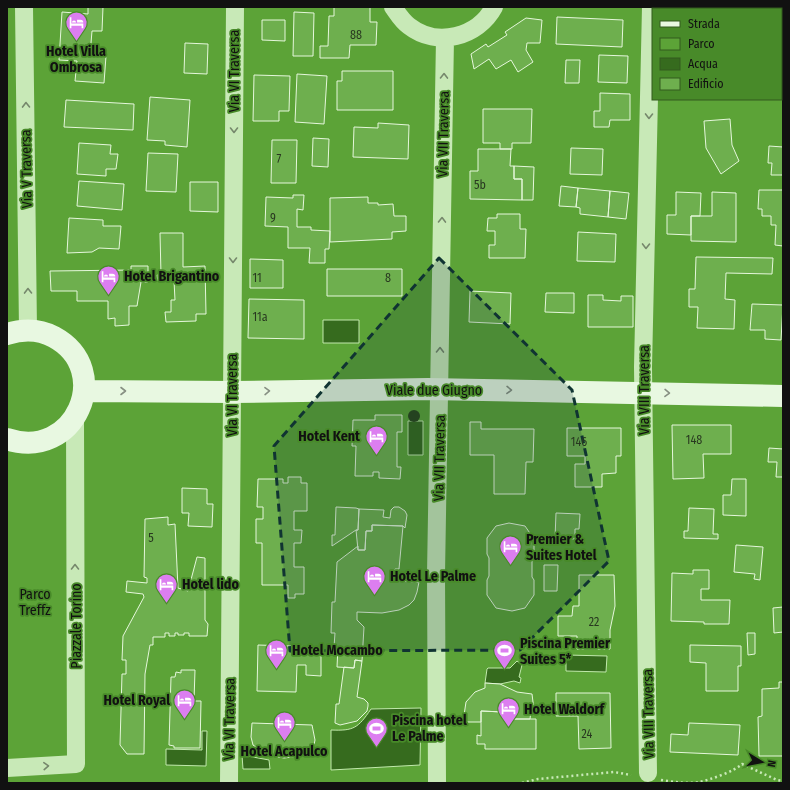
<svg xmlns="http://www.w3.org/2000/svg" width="790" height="790" font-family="'Fira Sans Condensed',sans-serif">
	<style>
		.green { fill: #5ca337; fill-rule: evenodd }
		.water { fill: #366b1e; stroke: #c1e9ac }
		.building { fill: #6eaf4e; stroke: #e5f7db }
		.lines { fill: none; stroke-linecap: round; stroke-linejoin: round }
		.path { stroke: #c8e9b7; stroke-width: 2.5; stroke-dasharray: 2 3; stroke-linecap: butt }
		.street { stroke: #c8e9b7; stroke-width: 18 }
		.secondary { stroke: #e8f8e1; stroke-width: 22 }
		.tree { fill: #2a471c }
		.oneway { stroke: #76886c }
		.oneway2 { stroke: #879083 }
		.marked { fill: #103432; fill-opacity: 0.2; stroke: #103432; stroke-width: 3; stroke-dasharray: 8 5; stroke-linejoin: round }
		.labels { text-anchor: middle; stroke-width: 3.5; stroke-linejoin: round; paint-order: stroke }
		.number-label { font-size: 12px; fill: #283820 }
		.poi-label { font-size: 14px; font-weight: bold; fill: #111; stroke: #488a29; text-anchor: start }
		.street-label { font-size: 14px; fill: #111; stroke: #488a29 }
		.park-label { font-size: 14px; fill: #111; stroke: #488a29 }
	</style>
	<rect width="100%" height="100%" fill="#488a29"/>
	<path class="green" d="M7,7H783V783H7ZM653,9H781V99H653Z"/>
	<path class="water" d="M323,320H359V343H323Z
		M408,421H423V455H408Z
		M566,655L607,656L606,672L566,671Z
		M517,661L522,665L519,677L521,678L520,683L514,681L500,684L485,683L487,669L488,668H510Z
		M421,708L420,765L331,770V730C354,731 358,728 371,709Z
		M202,731H207L206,766L166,765V749L202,750Z
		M242,755L269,760L270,769H243Z"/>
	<path class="building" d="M88,7H103L102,31H92L90,55L106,56L104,83L75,81L77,61L59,60L62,12L88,14Z
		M334,7H370V22H377L376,45H350L349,58H320V46H328L329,16H334Z
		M294,12L314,13L313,56H293Z
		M557,17L623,20L622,47L556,44Z
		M526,18L542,20L540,43H527L526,50L533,62L518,72L511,60L496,69L489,59L474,69L471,54L486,44L488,47L507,35L505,32Z
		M262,20H285V41L262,40Z
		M781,22H783V84H781Z
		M185,43L208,44L207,74L184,73Z
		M599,55L628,56L627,83L598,82Z
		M566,60H580L579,83H565Z
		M342,71H393V110H337V81H342Z
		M297,74L327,76L324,124L295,122Z
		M254,75L290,76L289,111H279V121H253Z
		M600,93L630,94V120H610L609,127H594V111H600Z
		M150,97L190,100L187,147L165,145V141L147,140Z
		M66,100L134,104L133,130L64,127Z
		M483,109H532L531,143H512V149H500V143H483Z
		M730,119L732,145L739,161L721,174L706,148L704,121Z
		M378,123L409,125L408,159L353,157L354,127L378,128Z
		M313,138L329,139L328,167L312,166Z
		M272,140H297L296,183H271Z
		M79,143L111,145L110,154H118L116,169H106V176L77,174Z
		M769,146L783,147V175H771L772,163H768Z
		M571,148L603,149L602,175L570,174Z
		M478,149H511L510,166H514V179H522V200L470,199V171H478Z
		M148,153L178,154L176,192L146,191Z
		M514,166L534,167L533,200H522V179H514Z
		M79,181L124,184L122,210L77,206Z
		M190,182H218V212L190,211Z
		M561,186L578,188L576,207L559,206Z
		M578,188L610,191L608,217L580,214V208L576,207Z
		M759,190H783V246L775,245L776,225H771V216H762V209H758Z
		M610,191L629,193L626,219L608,217Z
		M676,192L701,193L700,216H691V235L667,234V215H676Z
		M712,192L736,193V242L691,241V216H712Z
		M293,195H304L303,210L297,209V227H311V230L330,231L329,249H325V263H309L310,248H288V227L265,226L266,197L293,198Z
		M368,197V203H378V205L393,204L394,216H406V231L392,232V239L330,242V198Z
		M497,214H520V229H526L525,258H489V245H495V231H487L488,218H497Z
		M69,218L103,220V226H121L119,249L99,248L92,252L67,253Z
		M578,232L616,234L615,262L577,261Z
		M160,233H183V267L205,266L206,314H196V321L166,322L165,312H171V300H175L174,281H158L157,275H161Z
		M696,257L773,258L772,274L726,273L725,299L735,300L734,329L697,328L698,307H689V289H695Z
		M250,259L283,260V288H250Z
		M131,266H148V282H141L137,306H129V325L115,326V318L108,319V301H77V291H51L50,271L131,270Z
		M327,269H402V296H327Z
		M470,291L511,293L510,324L469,322Z
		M546,293H574V313L545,312Z
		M588,295H603V300L621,301V296H633V327H588Z
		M249,299L304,300V339L248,338Z
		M752,304L783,305L781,340L765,339V330H750Z
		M375,415H402V432H397V467H401L400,479L379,478V472H373V476H355L356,446H352L353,420H375Z
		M470,422H481V429H534L533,462H526L525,494H494V455H470Z
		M672,425H731V454H703L704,478L673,479Z
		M567,428H621V456H616V473L602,474V487H575V464H585V456H567Z
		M769,448L783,449V477H776L777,462H768Z
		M288,477H301V483H307V511H294V530H302L301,543H294V567H304V594H295V598H288V585H262V543H256V519H263V507H257L258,479H283V483H288Z
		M732,479H746V516L723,515V495H731Z
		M182,488L207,489V504H213L212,527L188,526L189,513H182Z
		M336,507L356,508L359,509L358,530H356L332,546V535H335Z
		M394,507H399L405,511L407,515L405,528L403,526L372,525V531H366L365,550H358L356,530H358L359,509L384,510L383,517L390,518L391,510Z
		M689,508L714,509L713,534H718V539L684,538V531H688Z
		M556,513L580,514L579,529H575V539L555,538Z
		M168,517V525L175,524L178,588L188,591L197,557L205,558V620L208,624L207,636H189V633H184V635H178V633H175V636H169V633H165V637H153V645H150L145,674L144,754H127L120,745L122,674H126V660H122L123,636L144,597L143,594L126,592L127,581L147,583V578L144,577L145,519Z
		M509,523L525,526L534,539V554L532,557V577L534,580V595L525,608L512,611L496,608L487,595V580L489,576V558L487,554V538L496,526Z
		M372,525L403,526L399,569H395V581L419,582L417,592L414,600L409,605L399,610L382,613L357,612V620L364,627L362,661L355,660L354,668L337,667L338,647H334L335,633H331L332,602H335L337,562L358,546V550H365L366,531H372Z
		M736,545L763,547L760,580L754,579L755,574L734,572Z
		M544,565H558L557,591H544Z
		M693,570H709V589H701V600H730L729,624H704V622L671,621L672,573L693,574Z
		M579,575H614L615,606L610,630V649H577V636H558V616H572L573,606H579Z
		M783,607V632L774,633L773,608Z
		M747,633H755V654L748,655Z
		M258,645L321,647V676L306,675V665H297L296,692L257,691Z
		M690,645L741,646V666H738V691H706V663L690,662Z
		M355,660L362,661L357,697L364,699L368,703V706L367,711L357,721L340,725L335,723L336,704H339L344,667L354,668Z
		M181,670H195L194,701H201L200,748H174V746L169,745L171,677H175L176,672L181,673Z
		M779,682H783V756H759L758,717L762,716V689L779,688Z
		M485,683L500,684L517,692L532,694L534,710H531L530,719H503V712L481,711V722H463L466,702L475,692L485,688Z
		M556,693H610L611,748L579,749L578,716H556Z
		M481,711L503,712V719H536V749H485V744H477V735L481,736Z
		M252,723L312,725L315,740L313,750L308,755L284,758L267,755L253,745L251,737Z
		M689,723L740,725L738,755L670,752L671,734L688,735Z"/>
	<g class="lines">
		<path class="path" d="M661,780C674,782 687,784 699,782C710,780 735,771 742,764L777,780L783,781
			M522,783L538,779L614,772L631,775"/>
		<path class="street" d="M24,7L28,330
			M393,7C398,14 402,21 409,26C437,48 478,37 494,7
			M7,768L76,764L75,418
			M648,773L643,367L651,7
			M437,782L436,574L445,38
			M229,783L235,7"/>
		<path class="secondary" d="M7,334C23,329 39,329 54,337C115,370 75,462 7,439
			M84,391L233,392L428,389L783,396"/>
	</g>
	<circle class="tree" cx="414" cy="416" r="6"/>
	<defs><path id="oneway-chevron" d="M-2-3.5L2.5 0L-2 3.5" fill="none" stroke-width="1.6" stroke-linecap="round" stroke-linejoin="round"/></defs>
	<g class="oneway">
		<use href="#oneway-chevron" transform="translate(444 76) rotate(-89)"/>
		<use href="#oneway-chevron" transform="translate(26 105) rotate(-91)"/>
		<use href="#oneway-chevron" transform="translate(649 116) rotate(91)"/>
		<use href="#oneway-chevron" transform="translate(234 130) rotate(90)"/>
		<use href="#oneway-chevron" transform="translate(442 220) rotate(-89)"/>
		<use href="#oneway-chevron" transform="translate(646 246) rotate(91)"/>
		<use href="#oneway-chevron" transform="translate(233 260) rotate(90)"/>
		<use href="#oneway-chevron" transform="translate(28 291) rotate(-91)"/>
		<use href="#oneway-chevron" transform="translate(440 350) rotate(-89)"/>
		<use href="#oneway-chevron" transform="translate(75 567) rotate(-90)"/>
		<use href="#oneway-chevron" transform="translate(46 766) rotate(-3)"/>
	</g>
	<g class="oneway2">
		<use href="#oneway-chevron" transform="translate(509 390) rotate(1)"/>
		<use href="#oneway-chevron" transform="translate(123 391)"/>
		<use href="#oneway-chevron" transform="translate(267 391) rotate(-1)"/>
		<use href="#oneway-chevron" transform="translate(667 393) rotate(1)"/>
	</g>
	<path class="marked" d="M439,258L572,390L609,561L520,650L290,651L274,446Z"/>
	<defs>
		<symbol id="hotel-pin" viewBox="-11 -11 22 30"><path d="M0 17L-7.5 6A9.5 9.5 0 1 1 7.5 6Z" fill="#dc7ef0" stroke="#488a29"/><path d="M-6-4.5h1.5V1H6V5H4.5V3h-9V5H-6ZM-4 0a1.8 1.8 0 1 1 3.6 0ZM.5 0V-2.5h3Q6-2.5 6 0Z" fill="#fff"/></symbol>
		<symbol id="stadium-pin" viewBox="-11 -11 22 30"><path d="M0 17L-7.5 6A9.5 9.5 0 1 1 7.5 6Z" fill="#dc7ef0" stroke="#488a29"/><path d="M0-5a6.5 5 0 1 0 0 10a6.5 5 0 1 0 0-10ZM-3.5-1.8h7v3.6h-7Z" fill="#fff"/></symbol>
	</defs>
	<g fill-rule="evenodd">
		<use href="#hotel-pin" x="64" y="10" width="25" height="34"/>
		<use href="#hotel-pin" x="96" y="264" width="25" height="34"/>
		<use href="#hotel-pin" x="364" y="424" width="25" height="34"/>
		<use href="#hotel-pin" x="498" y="534" width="25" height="34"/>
		<use href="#hotel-pin" x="362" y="564" width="25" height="34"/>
		<use href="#hotel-pin" x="154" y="572" width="25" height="34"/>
		<use href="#hotel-pin" x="264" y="638" width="25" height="34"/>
		<use href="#stadium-pin" x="492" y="638" width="25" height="34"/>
		<use href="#hotel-pin" x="172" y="688" width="25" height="34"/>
		<use href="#hotel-pin" x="496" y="696" width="25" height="34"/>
		<use href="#hotel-pin" x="272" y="710" width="25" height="34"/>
		<use href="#stadium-pin" x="364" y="716" width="25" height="34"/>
	</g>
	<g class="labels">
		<g class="number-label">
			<text x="356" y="39">88</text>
			<text x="279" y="163">7</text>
			<text x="480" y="189">5b</text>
			<text x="273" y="222">9</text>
			<text x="257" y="282">11</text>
			<text x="388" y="282">8</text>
			<text x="260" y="321">11a</text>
			<text x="694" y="444">148</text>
			<text x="579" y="446">146</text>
			<text x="151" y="542">5</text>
			<text x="594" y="626">22</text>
			<text x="587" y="738">24</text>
		</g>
		<g class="poi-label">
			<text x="76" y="56" text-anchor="middle">Hotel Villa<tspan x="76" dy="16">Ombrosa</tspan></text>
			<text x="124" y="281">Hotel Brigantino</text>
			<text x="360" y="441" text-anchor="end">Hotel Kent</text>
			<text x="526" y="544">Premier &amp;<tspan x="526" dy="16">Suites Hotel</tspan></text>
			<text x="390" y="581">Hotel Le Palme</text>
			<text x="182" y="589">Hotel lido</text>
			<text x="520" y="648">Piscina Premier<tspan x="520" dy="16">Suites 5*</tspan></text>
			<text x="292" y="655">Hotel Mocambo</text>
			<text x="170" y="705" text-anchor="end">Hotel Royal</text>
			<text x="524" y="714">Hotel Waldorf</text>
			<text x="392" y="725">Piscina hotel<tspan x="392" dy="16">Le Palme</tspan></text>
			<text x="284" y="756" text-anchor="middle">Hotel Acapulco</text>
		</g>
		<g class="street-label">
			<text transform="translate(234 71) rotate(-90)" y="5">Via VI Traversa</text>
			<text transform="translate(443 134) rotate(-89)" y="5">Via VII Traversa</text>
			<text transform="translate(26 169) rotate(-91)" y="5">Via V Traversa</text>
			<text x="434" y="395">Viale due Giugno</text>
			<text transform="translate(644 390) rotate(-90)" y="5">Via VIII Traversa</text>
			<text transform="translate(232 395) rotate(-90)" y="5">Via VI Traversa</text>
			<text transform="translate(439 458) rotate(-89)" y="5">Via VII Traversa</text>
			<text transform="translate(76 626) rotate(-90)" y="5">Piazzale Torino</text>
			<text transform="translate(648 714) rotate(-91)" y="5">Via VIII Traversa</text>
			<text transform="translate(229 719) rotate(-89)" y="5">Via VI Traversa</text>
		</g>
		<g class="park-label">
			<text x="35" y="599">Parco<tspan x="35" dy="16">Treffz</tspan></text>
		</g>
	</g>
	<rect width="790" height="790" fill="none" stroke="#111111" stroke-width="16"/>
	<rect x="652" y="8" width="130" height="92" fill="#488a29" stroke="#325a1f"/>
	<rect x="660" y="21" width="20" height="6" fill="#e8f8e1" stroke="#325a1f"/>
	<text x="688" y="28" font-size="12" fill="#111111">Strada</text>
	<rect x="660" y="38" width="20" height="12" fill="#5ca337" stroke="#325a1f"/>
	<text x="688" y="48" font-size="12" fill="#111111">Parco</text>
	<rect x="660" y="58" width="20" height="12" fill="#366b1e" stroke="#325a1f"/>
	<text x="688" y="68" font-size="12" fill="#111111">Acqua</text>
	<rect x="660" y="78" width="20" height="12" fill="#6eaf4e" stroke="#325a1f"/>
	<text x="688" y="88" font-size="12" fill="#111111">Edificio</text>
	<g transform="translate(762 762) rotate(100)" stroke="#488a29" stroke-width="3" paint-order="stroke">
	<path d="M0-3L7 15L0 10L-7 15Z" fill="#111111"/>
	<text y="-6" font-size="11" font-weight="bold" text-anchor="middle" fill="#111111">N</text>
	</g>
</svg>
